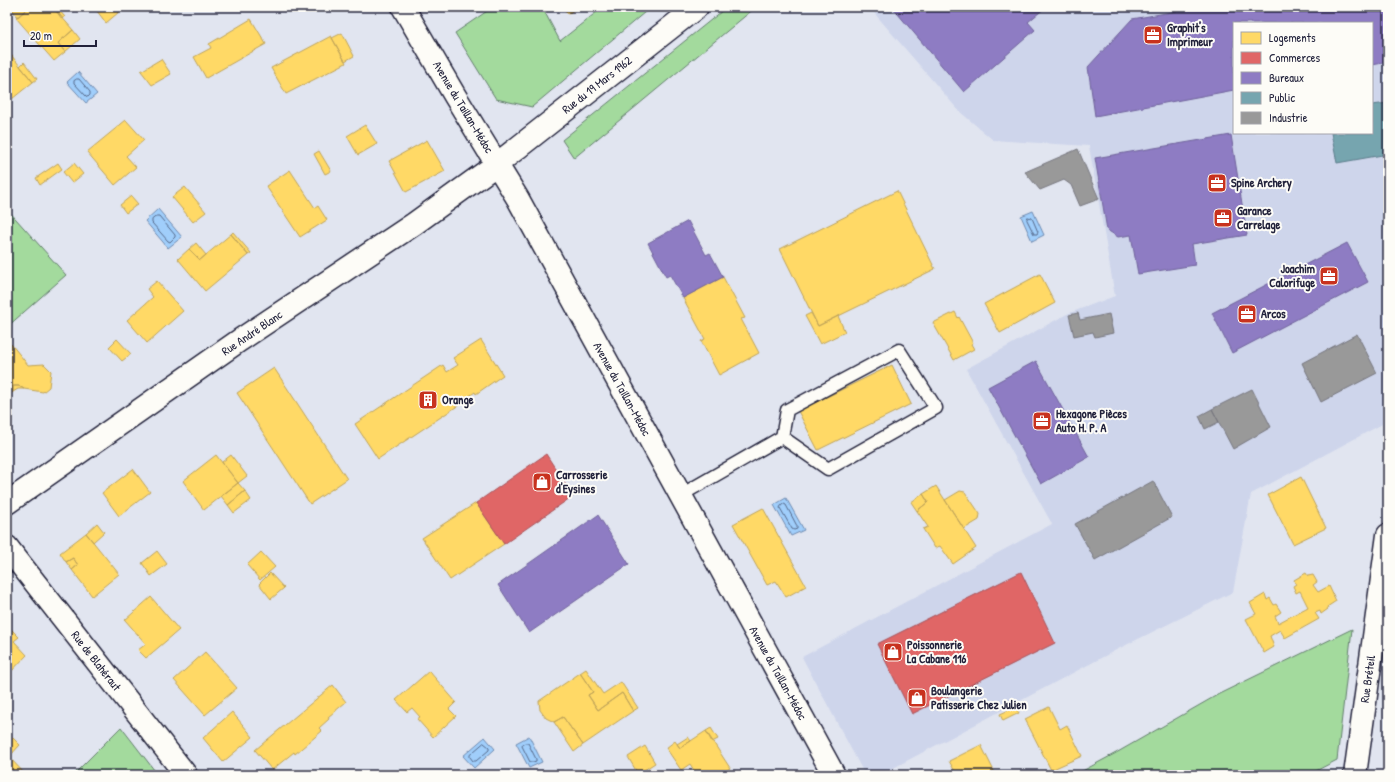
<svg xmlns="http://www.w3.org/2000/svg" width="1395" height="782" font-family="'Patrick Hand',sans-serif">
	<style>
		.built { fill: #ced5eb; fill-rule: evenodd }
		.green { fill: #a3da9d; stroke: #627e6c }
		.water { fill: #a0cefb; stroke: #6e89ae }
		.homes { fill: #ffd966; stroke: #bda259 }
		.shops { fill: #e06666; stroke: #a75259 }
		.offices { fill: #8e7cc3; stroke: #6e619a }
		.public { fill: #76a5af; stroke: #5d7e8c }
		.industry { fill: #999; stroke: #75757d }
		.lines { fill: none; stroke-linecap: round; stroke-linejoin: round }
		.shore { stroke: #546788; stroke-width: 1 }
		.service-casing { stroke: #22223b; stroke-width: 15 }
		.minor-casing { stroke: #22223b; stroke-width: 25 }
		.tertiary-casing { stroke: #22223b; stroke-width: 25 }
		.service { stroke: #fdfcf7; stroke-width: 12 }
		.minor { stroke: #fdfcf7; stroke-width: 22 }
		.tertiary { stroke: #fdfcf7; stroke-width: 22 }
		.labels { text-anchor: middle; stroke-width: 4; stroke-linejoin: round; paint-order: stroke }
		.poi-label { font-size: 12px; font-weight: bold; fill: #22223b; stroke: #fdfcf7; text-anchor: start }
		.street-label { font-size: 12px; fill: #22223b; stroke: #fdfcf7 }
	</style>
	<rect width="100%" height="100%" fill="#e1e5f0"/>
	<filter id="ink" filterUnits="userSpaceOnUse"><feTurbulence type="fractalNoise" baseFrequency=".025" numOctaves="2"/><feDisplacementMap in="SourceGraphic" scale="8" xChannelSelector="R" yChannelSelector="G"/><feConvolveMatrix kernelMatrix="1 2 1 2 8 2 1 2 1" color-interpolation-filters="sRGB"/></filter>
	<g filter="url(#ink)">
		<path class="built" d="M869,7H1388V421L1251,494L1233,592L1118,649L880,775H865L802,657L1052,524L966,369L1067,314L1115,296L1089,146L993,140L959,111ZM1234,23H1372V133H1234Z"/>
		<path class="green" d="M493,7H542L560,41L603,7H651L532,107L496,99L455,33Z
			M727,7H756L574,158L562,140Z
			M7,209L66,275L7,327Z
			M1352,629L1337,760L1308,775H1075L1116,753L1219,694Z
			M121,727L158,775H73Z"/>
		<path class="water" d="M78,72L97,94L86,103L67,82Z
			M158,209L182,237L168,248L145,221Z
			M1033,211L1044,235L1032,241L1021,216Z
			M786,498L804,530L791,536L774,505Z
			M529,736L542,762L529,768L516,743Z
			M485,737L495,749L474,768L463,756Z"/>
		<path class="homes" d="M10,7H29L18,17Z
			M29,7H53L73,30L58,43L65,52L54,61L16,18Z
			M94,7H125L106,23Z
			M478,7H488L480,11Z
			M563,7H578L568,14Z
			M58,9L65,17L62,19L56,11Z
			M251,19L266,44L206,78L194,57L211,48L209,44Z
			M73,30L80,39L65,52L58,43Z
			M342,33L354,56L345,61L332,38Z
			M331,36L346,63L286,94L271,68Z
			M7,50L33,82L7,103Z
			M161,59L171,74L152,85L141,71Z
			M24,62L37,79L33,82L20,66Z
			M126,120L144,140L126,156L136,167L115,185L87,152Z
			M365,125L377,144L358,155L347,136Z
			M427,140L445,171L406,192L389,161Z
			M319,151L331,171L325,174L314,154Z
			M58,163L62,169L40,185L36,178Z
			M74,163L83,174L72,183L63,172Z
			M290,170L315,208L318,206L327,220L300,237L266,186Z
			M185,187L206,212L193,222L172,197Z
			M897,191L935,269L818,326L780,249Z
			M131,196L138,204L126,213L120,205Z
			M233,232L251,253L248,255L231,234Z
			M231,234L248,255L205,291L178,259L189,249L200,260Z
			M196,243L206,255L200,260L189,249Z
			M1040,274L1055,303L1000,333L984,304Z
			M723,277L745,318L741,319L759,353L719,375L701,341L705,339L683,298Z
			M157,281L183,311L147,343L127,320L153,297L147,289Z
			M955,312L958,318L959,317L973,343L971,344L974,349L954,360L933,323Z
			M811,313L818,326L838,316L845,332L820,344L805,316Z
			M117,339L131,354L122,361L109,347Z
			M481,340L503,375L476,394L475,392L465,399V401L378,459L355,424L443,365L447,372L458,365L453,358Z
			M11,344L28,365L44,364L51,371L49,387L43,392L24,389L19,386H13V392L7,398V347Z
			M892,365L911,404L818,450L798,411Z
			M274,368L347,479L310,504L237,393Z
			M13,386H19L24,389H18L13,392Z
			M216,455L238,483L204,510L183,481Z
			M231,455L247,476L238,483L222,462Z
			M133,469L150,492L119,516L102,493Z
			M1301,477L1326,528L1293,544L1268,495Z
			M238,483L245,491L228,505L221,496Z
			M936,486L976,548L953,564L940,546L935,548L923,529L928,527L917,511L928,502L923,494Z
			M245,491L251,500L234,513L228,505Z
			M960,491L965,492L980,514L979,520L964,529L945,500Z
			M923,494L928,502L917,511L911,502Z
			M476,503L504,544L450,580L422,538Z
			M763,508L806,586L786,597L776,581L767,585L733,524Z
			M97,523L104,532L93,542L86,533Z
			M86,533L119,574L92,596L72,570L78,565L73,558L66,562L60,553Z
			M157,551L167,564L151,576L142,563Z
			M261,552L275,567L260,580L247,565Z
			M73,558L78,565L72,570L66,562Z
			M270,573L284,588L271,599L259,584Z
			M1306,573L1308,576L1313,575L1317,582L1313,585L1318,592L1329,586L1336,601L1327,607L1328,609L1321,614L1320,611L1315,613L1319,619L1285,638L1280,630L1270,636L1274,647L1264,653L1246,619L1256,614L1250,603L1265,594L1267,600L1270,598L1274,605L1276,604L1281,612L1275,616L1278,623L1308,607L1300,591L1296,593L1293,586L1296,584L1294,580Z
			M151,597L179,630L146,658L138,650L146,644L125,620Z
			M7,625L19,637L14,641L27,655L7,676Z
			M205,652L237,688L205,715L174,680Z
			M586,669L603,694L621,682L638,708L633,711L622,693L598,710L588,695L593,692L580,673Z
			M429,671L456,702L449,709L456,716L433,737L417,719L420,717L412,708L407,712L396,700Z
			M580,673L593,692L588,695L598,710L622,693L633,711L583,745L563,717L554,722L546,718L540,710L539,701Z
			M333,685L346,702L328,717L329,719L319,728L322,731L295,754L294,752L272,770L255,750Z
			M1016,707L1019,713L1003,721L1000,714Z
			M1049,707L1060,729L1067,725L1082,756L1051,770L1025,719Z
			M232,712L253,737L223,762L203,738Z
			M563,717L583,745L574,752L554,722Z
			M711,728L718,739L712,742L706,731Z
			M706,731L730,768L720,775H697L690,764L681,770L666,748L675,741L680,748Z
			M8,733L20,745L9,757L26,775H7Z
			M688,737L691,741L680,748L677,744Z
			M981,745L996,775H957L949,761Z
			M645,746L655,763L638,774L628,757Z"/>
		<path class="shops" d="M546,454L573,496L504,544L476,503Z
			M1021,572L1055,643L912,714L877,644Z"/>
		<path class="offices" d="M892,7H1046L1028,22L1035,30L964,92Z
			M1200,7H1388V62L1372,65V23H1234V90L1095,116L1088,67L1132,19Z
			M1231,135L1247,235L1192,244L1195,265L1138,274L1131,235L1118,237L1107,230L1095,158Z
			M688,221L706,255L710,253L723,277L683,298L670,275L666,277L648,243Z
			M1347,243L1368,282L1232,353L1212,313Z
			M1036,361L1089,457L1041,484L988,387Z
			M598,515L629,564L529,633L498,585Z"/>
		<path class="public" d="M1388,103V154L1337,163L1331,133H1372V105Z"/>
		<path class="industry" d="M1184,7H1200L1184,10Z
			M1078,149L1099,199L1080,206L1071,185L1064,180L1040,190L1025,172Z
			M1078,313L1080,320L1109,314L1113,333L1095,337L1093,332L1074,336L1069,315Z
			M1357,334L1377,373L1321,402L1302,363Z
			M1252,389L1271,427L1233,449L1212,409Z
			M1212,409L1219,422L1205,429L1199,416Z
			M1153,481L1172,517L1095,560L1075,524Z"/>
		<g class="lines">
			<path class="shore" d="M77,79H79L90,92V95L88,97L86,96L74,83V81Z
				M157,216H159L175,235V237L170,242L168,241L152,223V220Z
				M1028,217L1032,218L1038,232L1037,234H1034L1027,220Z
				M784,504L786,505L797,526V529L794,530L792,529L780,508L781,506Z
				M484,743L489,747V750L476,761H473L470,757V755Z
				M526,743H528L536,759V761L533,762H530L522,746L523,744Z"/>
			<defs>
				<path id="service" d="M681,495L782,437L828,469L936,408L899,350L787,410L782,437"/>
				<path id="minor" d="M497,164L697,7
					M7,547L186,775
					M1355,775L1388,535"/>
				<path id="tertiary" d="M403,7L455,96L518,199L834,775
					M7,503L240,340L414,224L497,164"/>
			</defs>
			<use href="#service" class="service-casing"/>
			<use href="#minor" class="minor-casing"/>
			<use href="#tertiary" class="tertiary-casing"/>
			<use href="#service" class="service"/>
			<use href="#minor" class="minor"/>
			<use href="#tertiary" class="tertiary"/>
		</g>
	</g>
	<defs>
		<symbol id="office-square" viewBox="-11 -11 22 22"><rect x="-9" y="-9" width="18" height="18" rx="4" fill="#c8321e" stroke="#fdfcf7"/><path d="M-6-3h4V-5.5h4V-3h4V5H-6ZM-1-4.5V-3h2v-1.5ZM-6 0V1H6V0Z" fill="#fff"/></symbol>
		<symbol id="building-square" viewBox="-11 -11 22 22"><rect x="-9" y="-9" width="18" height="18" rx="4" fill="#c8321e" stroke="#fdfcf7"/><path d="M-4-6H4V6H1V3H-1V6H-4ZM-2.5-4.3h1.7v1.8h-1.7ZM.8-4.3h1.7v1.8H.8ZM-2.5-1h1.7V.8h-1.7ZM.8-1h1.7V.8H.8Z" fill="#fff"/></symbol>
		<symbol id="shop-square" viewBox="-11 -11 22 22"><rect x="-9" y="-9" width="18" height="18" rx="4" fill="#c8321e" stroke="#fdfcf7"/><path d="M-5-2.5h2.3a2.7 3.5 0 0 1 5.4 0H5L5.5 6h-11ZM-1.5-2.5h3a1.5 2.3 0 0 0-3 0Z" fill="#fff"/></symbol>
	</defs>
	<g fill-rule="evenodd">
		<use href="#office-square" x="1142" y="24" width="22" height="22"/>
		<use href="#office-square" x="1206" y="172" width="22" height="22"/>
		<use href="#office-square" x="1212" y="207" width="22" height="22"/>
		<use href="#office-square" x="1318" y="265" width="22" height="22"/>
		<use href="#office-square" x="1236" y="303" width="22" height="22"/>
		<use href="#building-square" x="417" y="389" width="22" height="22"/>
		<use href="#office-square" x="1031" y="410" width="22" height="22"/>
		<use href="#shop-square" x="531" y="471" width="22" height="22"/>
		<use href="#shop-square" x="882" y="641" width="22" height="22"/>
		<use href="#shop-square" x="906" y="687" width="22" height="22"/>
	</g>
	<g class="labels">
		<g class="poi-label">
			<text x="1167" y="32">Graphit's<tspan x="1167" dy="14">Imprimeur</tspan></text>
			<text x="1231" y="187">Spine Archery</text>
			<text x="1237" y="215">Garance<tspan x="1237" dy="14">Carrelage</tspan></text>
			<text x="1315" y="273" text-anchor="end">Joachim<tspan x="1315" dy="14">Calorifuge</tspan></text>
			<text x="1261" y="318">Arcos</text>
			<text x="442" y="404">Orange</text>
			<text x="1056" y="418">Hexagone Pièces<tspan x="1056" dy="14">Auto H. P. A</tspan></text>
			<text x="556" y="479">Carrosserie<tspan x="556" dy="14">d'Eysines</tspan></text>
			<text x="907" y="649">Poissonnerie<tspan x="907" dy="14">La Cabane 116</tspan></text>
			<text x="931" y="695">Boulangerie<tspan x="931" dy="14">Patisserie Chez Julien</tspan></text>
		</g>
		<g class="street-label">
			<text transform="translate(597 85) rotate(-38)" y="4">Rue du 19 Mars 1962</text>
			<text transform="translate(463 107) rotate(59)" y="4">Avenue du Taillan-Médoc</text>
			<text transform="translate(252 333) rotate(-34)" y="4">Rue André Blanc</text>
			<text transform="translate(622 389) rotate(61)" y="4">Avenue du Taillan-Médoc</text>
			<text transform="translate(96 661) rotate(52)" y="4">Rue de Blahéraut</text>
			<text transform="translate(778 673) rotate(61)" y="4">Avenue du Taillan-Médoc</text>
			<text transform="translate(1368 679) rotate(-82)" y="4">Rue Bréteil</text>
		</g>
	</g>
	<rect width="1395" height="782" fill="none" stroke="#fdfcf7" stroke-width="24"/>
	<rect x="12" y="12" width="1371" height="758" fill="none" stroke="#22223b" stroke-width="1.5" filter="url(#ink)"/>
	<rect x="1233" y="22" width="140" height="112" fill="#fdfcf7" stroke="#a5a5ac"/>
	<rect x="1241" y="32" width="20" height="12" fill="#ffd966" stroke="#a5a5ac"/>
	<text x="1269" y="42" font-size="12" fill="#22223b">Logements</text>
	<rect x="1241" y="52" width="20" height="12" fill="#e06666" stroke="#a5a5ac"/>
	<text x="1269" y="62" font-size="12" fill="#22223b">Commerces</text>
	<rect x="1241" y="72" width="20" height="12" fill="#8e7cc3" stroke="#a5a5ac"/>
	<text x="1269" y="82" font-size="12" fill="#22223b">Bureaux</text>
	<rect x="1241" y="92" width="20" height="12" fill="#76a5af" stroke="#a5a5ac"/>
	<text x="1269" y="102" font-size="12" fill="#22223b">Public</text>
	<rect x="1241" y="112" width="20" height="12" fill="#999999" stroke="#a5a5ac"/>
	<text x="1269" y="122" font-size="12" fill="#22223b">Industrie</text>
	<path d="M24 40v6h72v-6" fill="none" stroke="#22223b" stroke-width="2"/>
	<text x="30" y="40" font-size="12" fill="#22223b" stroke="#fdfcf7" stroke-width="3" paint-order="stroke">20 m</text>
</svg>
